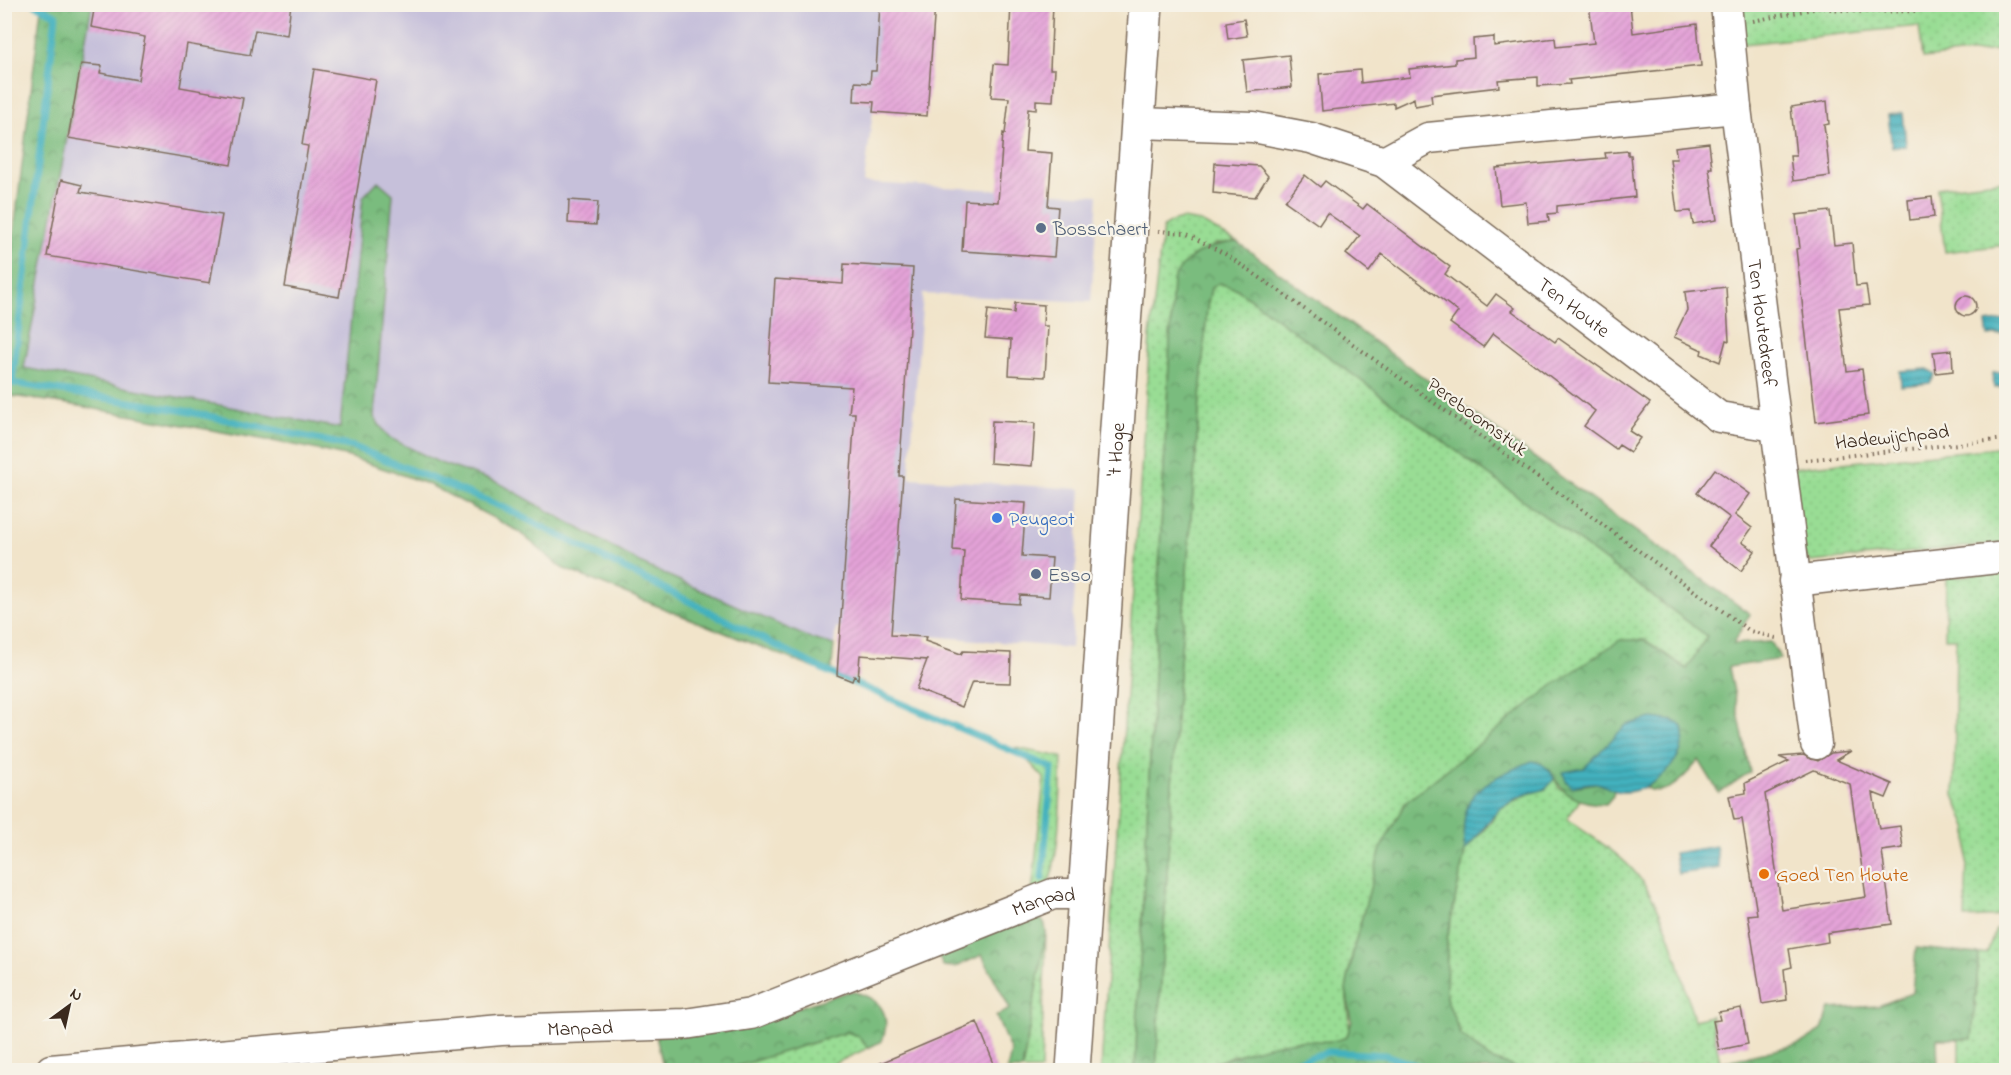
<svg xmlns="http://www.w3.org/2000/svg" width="2011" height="1075" font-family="'Indie Flower',sans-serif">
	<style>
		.industrial { fill: #c6c0da }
		.green { fill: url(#green-dots); stroke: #6a8459; stroke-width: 1.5 }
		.forest { fill: url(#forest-crowns); stroke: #5a734e; stroke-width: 1.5 }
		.water { fill: url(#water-rules); stroke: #3e6e6e; stroke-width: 1.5 }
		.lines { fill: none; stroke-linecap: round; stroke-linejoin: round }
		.stream { stroke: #42b1be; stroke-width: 7 }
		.building { fill: url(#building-hatch); fill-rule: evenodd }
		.minor-casing { stroke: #7b6b5a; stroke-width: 33 }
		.major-casing { stroke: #7b6b5a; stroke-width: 36 }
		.path { stroke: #7b6b5a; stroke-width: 4; stroke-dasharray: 1.5 4.5; stroke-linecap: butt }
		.minor { stroke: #fff; stroke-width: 30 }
		.major { stroke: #fff; stroke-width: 33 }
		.service-dot { fill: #5c6f8a; stroke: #f7f3e8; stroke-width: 2 }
		.shop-dot { fill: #3f7fe0; stroke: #f7f3e8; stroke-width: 2 }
		.food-dot { fill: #e8710a; stroke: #f7f3e8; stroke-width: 2 }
		.labels { text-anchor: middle; stroke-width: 4.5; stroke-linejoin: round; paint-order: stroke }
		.service-label { font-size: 20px; fill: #4e5e75; stroke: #f7f3e8; text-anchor: start }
		.street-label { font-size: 20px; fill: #3b2a1e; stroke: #f7f3e8 }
		.shop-label { font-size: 20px; fill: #366cbe; stroke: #f7f3e8; text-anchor: start }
		.food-label { font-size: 20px; fill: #c56008; stroke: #f7f3e8; text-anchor: start }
	</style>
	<defs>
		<pattern id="green-dots" width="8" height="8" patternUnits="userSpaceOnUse" patternTransform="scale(1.5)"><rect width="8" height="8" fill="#99dd94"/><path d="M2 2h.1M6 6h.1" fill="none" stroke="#85be7f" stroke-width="1.8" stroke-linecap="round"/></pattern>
		<pattern id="forest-crowns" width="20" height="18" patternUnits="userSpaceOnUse" patternTransform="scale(1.5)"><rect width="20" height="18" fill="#7abc7e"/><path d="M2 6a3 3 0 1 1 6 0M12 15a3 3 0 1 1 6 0" fill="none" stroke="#659967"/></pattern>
		<pattern id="water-rules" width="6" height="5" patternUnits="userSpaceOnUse" patternTransform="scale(1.5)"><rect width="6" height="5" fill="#42b1be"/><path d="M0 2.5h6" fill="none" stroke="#38909a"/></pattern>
		<pattern id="building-hatch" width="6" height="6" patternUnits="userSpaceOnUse" patternTransform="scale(1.5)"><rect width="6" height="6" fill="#e4a3d8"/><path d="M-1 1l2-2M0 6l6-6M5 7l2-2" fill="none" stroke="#c48cb9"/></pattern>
	</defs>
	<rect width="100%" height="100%" fill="#f7f3e8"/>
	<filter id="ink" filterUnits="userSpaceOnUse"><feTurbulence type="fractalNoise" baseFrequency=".0167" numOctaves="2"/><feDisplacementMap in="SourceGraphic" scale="12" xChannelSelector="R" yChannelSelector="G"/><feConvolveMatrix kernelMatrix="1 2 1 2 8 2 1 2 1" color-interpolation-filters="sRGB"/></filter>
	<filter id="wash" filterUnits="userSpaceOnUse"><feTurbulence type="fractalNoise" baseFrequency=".008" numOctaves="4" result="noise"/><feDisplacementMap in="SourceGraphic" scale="24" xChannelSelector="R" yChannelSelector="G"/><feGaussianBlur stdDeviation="1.35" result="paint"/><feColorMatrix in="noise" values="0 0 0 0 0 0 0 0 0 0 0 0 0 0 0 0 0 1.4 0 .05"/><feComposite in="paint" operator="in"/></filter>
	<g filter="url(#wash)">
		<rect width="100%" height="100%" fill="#f1e4ca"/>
		<path class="industrial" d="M92,5H880L876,71H871L870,81L875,84L855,83L854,101L874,102L864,183L1098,195L1091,302L923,294L909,478L1081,489L1071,648L836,628L834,645L812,639L646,566L499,483L440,463L388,437L374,418L393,194L363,197L340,428L23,368Z"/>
		<path class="green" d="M1741,5H2006V49L1923,58L1919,26L1743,44Z
			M2006,180V245L1945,252L1937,188Z
			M1182,219L1201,222L1237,242L1215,244L1173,280L1135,1070H1101L1150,336L1163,227L1171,222Z
			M1219,283L1237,289L1707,636L1687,669L1645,640L1367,900C1359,928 1350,957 1347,986C1344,1005 1354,1015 1347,1037L1332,1043L1297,1041L1232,1056L1198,1070H1156L1176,715L1207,307L1211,288Z
			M2006,447V543L1811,562L1801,551L1790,468Z
			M2006,571V916L1965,918L1968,830L1954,795L1956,638H1945L1946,578Z
			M1016,748L1062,757C1061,780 1060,875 1045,887C1042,890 1036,892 1032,893L1044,778Z
			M1554,778L1559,788L1580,800L1567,819C1591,837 1619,852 1638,876C1670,917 1680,971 1694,1020L1711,1016L1720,1062L1689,1070H1521L1490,1059L1461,1035L1446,998L1447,939L1465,851L1491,822L1499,809L1528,794L1546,789Z
			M1996,929L2006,931V1070H1959V1039L1972,1038L1979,954L1987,953Z
			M1046,932L1041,1070H1022Z
			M847,1032L858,1036L868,1048L821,1070H725Z
			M1913,1061L1935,1070H1883L1886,1067Z"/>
		<path class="forest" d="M35,5H92L24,368L340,428L363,197L378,181L393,194L374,417L388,437L440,463L499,483L646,566L812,639L834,645L831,675L562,568L518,531L432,486L408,477L349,457L300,446L62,403L5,395V305L41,8Z
			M1237,242L1750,614L1733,644L1771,642L1781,659L1729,667L1750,772L1719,793L1699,760C1686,775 1668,799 1646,788L1670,767L1680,752L1611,742L1584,768L1572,787L1597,783L1614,790L1613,796L1606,804C1578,804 1562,795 1550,770L1463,832L1465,851L1447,939L1446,998L1461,1035L1490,1059L1522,1070H1198C1229,1058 1263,1044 1297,1041C1316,1039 1327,1045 1347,1037L1352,1021L1346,990L1354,947L1381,848L1405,803L1552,686L1620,640H1644L1687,669L1707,636L1237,289L1219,283L1211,288L1207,307L1176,715L1156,1070H1135L1173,280C1185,255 1210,244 1237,242Z
			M1037,913L1045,925L1046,932L1022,1070H1007L1011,1052L996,1016L1010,1009L982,955L955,967L943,966L937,952Z
			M1916,948L1979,954L1972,1039H1937L1938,1070L1913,1061L1886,1067L1883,1070H1689L1800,1044L1822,1030L1830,1009L1878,1006L1912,993Z
			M850,991C878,997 893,1011 882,1041L868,1048L858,1036L847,1032L725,1070H664L656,1036L767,1017Z"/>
		<path class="water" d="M1903,113L1906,146L1892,147L1888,115Z
			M2006,320V334L1988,336L1986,323Z
			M1928,369L1935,374L1930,383L1901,386L1900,371Z
			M2006,372V387L1994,388L1993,373Z
			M1652,718L1674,721L1683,727C1691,757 1651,794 1622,792C1614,792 1607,787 1600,784C1592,781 1580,785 1572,787L1566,781L1563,772L1584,768L1626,725Z
			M1532,761C1543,763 1549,768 1554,778C1547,792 1541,790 1527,794C1519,796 1509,803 1502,807C1496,811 1473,842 1465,851C1457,791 1483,782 1532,761Z
			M1716,846L1719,868L1678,874L1674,853Z"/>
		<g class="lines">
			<path class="stream" d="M35,4L56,15L12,383L180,410L354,447L507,509L824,670L1052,768L1042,878
				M1268,1070L1328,1052L1385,1055L1430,1070"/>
		</g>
		<g id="blocks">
			<path class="building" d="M95,4H291L287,35L255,30L250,55L187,44L180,87L243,98L231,165L68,138L81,64L102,66L100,73L138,80L145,37L91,27Z
				M880,4H935L927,116L873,112L874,102L854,101L855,82L870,83L871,71H876Z
				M1011,4H1053L1050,69H1055L1053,101L1036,100V110L1028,109L1025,151L1052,153L1048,206L1058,207L1054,257L962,251L965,200L998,202L1003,133L1005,134L1009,98L991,97L994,64L1008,65Z
				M1589,4H1630L1633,33L1697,24L1701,66L1569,80L1570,84L1538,86V77L1498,80L1499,87L1431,95L1432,103L1415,106L1414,98L1394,107V103L1322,111L1319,74L1360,70L1361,83L1410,77L1409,69L1455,64V59L1474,57L1473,39L1494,37V46L1555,38L1556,47L1594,43Z
				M1244,19L1247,36L1228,39L1226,22Z
				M1289,55L1292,87L1247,92L1243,60Z
				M314,69L376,80L339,297L285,287L308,146L302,145Z
				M1827,101L1829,124L1824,125L1830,176L1793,181L1790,156H1796L1791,107Z
				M1709,143L1712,168H1709L1717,220L1693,224L1691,211L1677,212L1670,159H1677L1675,147Z
				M1628,151V155H1631L1635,197L1557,206V213L1548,214L1549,221L1528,223L1526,202L1500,205L1496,168L1606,158L1605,153Z
				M1215,163L1259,166L1268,176L1255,197L1213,193Z
				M1305,175L1320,187L1325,181L1363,209L1367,204L1450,267L1445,274L1487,306L1496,294L1515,308L1512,311L1555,342L1558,338L1650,403L1629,431L1640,438L1630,452L1619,445L1616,449L1584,426L1595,411L1493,333L1483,347L1450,323L1458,312L1382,254L1369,272L1346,254L1360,236L1327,213L1319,225L1285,201Z
				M61,180L82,185L80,192L222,215L210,283L47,256Z
				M1932,197L1934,217L1910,220L1908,200Z
				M569,200L598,202L596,225L568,223Z
				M1830,211L1834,245L1852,243L1856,286L1866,285L1869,305L1839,308L1847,371L1862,369L1868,415L1816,422L1796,249L1800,248L1796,215Z
				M844,264L913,268L899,476H903L891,635L926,637L925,641L961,654L963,651L1011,653L1010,683L972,682L962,707L916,689L927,660L860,655L858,679L854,676L852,681L837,675L855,413H849L852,387L768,382L775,279L843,284Z
				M1726,287L1729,341L1726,340L1720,362L1701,354L1702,350L1674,337L1687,310L1685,292Z
				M1956 306a10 10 0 1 1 20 0a10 10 0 1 1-20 0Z
				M1015,303L1044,305L1043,326H1048L1045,377L1009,375L1011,340L985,338L988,310L1014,313Z
				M1952,350L1953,371L1936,373L1933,352Z
				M992,421L1035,423L1032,466L990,463Z
				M1715,469L1750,494L1735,515L1752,528L1742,542L1755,551L1741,571L1709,546L1730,518L1697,493Z
				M956,499L1026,503L1022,556L1052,558L1049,597L1020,595L1019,604L961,600L964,551L953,550Z
				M1851,751L1836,760L1892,784L1886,798L1873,793L1879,829L1900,826L1903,848L1882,851L1892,924L1827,933L1828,942L1789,949L1792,967L1784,969L1787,1000L1762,1004L1748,915L1757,914L1742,819L1734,820L1729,796L1746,793L1745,783L1789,761L1779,757L1803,755L1818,761L1831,753ZM1814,770L1850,784L1866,897L1782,910L1765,794Z
				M1741,1008L1748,1044L1719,1050L1713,1021L1720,1020L1718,1012Z
				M977,1022L997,1071H864V1070Z"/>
		</g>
	</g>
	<g filter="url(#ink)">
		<use href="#blocks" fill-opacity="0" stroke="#7b6b5a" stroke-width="1.5"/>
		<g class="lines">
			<defs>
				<g id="minor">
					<path id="s1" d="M1726,4L1736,108L1816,744"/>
					<path id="s2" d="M1139,123L1253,127L1311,138L1384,162L1719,417L1775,426"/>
					<path d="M1384,162L1428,138L1736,108"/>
					<path d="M1794,581L2006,557"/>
					<path id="s3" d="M51,1070L501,1030L685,1024L751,1014L1053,894H1087"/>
				</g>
				<g id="major">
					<path id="s4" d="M1073,1070L1146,4"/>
				</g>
			</defs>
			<use href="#minor" class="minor-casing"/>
			<use href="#major" class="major-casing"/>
			<path class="path" d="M1753,21L1818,8L1865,12L1916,11L1960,4
				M1158,231L1185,233L1225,254L1278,290L1750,631L1776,638
				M1805,460L2006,439"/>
			<use href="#minor" class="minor"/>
			<use href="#major" class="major"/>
		</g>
	</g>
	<g class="service-dot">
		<circle cx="1041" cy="228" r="6"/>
		<circle cx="1036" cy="574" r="6"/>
	</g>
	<circle class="shop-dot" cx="997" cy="518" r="6"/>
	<circle class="food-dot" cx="1764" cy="874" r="6"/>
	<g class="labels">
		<g class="service-label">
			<text x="1053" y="235">Bosschaert</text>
			<text x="1048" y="581">Esso</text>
		</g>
		<g class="street-label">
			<text dy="7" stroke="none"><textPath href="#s2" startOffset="489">Ten Houte</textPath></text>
			<text dy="7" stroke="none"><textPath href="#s1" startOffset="321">Ten Houtedreef</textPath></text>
			<text transform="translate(1478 416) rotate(36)" y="7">Pereboomstuk</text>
			<text transform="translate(1892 436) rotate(-6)" y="7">Hadewijchpad</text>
			<text dy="7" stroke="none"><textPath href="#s4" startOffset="622">'t Hoge</textPath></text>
			<text dy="7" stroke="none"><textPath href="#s3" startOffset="1017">Manpad</textPath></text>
			<text dy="7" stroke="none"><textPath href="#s3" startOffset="531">Manpad</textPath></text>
		</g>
		<g class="shop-label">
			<text x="1009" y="525">Peugeot</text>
		</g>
		<g class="food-label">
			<text x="1776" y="881">Goed Ten Houte</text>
		</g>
	</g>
	<rect width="2011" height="1075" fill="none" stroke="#f7f3e8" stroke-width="24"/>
	<g transform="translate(69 1006) rotate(33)" stroke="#f7f3e8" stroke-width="4.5" paint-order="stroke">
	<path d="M0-4.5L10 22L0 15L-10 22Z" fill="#3b2a1e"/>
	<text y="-9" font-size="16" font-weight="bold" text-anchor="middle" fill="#3b2a1e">N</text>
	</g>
</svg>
